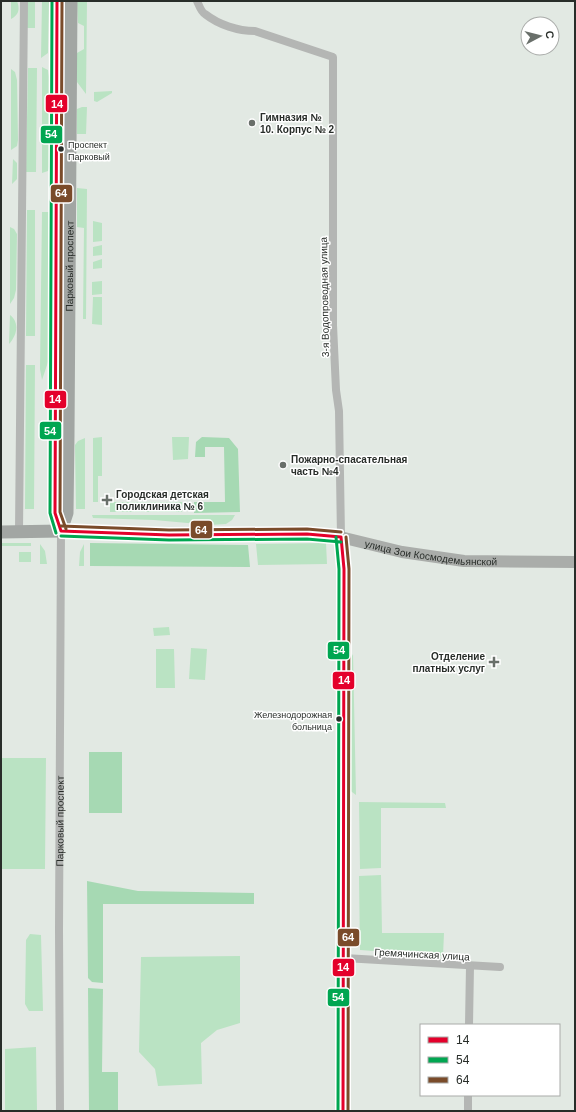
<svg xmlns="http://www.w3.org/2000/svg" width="576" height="1112" font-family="Helvetica,sans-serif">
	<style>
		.green { fill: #bae3c3 }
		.forest { fill: #a6d9b3 }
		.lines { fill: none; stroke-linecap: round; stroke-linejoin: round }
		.street { stroke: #b4b6b4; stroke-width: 8 }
		.secondary { stroke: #aaadaa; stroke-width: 12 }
		.primary { stroke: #a2a6a3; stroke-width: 13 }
		.bus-1-casing { stroke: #fff; stroke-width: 6 }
		.bus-2-casing { stroke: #fff; stroke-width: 6 }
		.bus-3-casing { stroke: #fff; stroke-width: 6 }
		.bus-1 { stroke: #e4002b; stroke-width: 3 }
		.bus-2 { stroke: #00a651; stroke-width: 3 }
		.bus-3 { stroke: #7a4b2a; stroke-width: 3 }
		.poi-dot { fill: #696f6a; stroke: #fff; stroke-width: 1.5 }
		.bus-dot { fill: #282d29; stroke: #fff; stroke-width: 1.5 }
		.labels { text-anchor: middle; stroke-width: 3; stroke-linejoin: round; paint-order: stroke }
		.bus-label { font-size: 9px; fill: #282d29; stroke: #fff; text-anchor: start }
		.poi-label { font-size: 10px; font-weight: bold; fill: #282d29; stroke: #fff; text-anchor: start }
		.street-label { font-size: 10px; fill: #282d29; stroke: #fff }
		.line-badge { stroke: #fff; stroke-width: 1.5 }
		.badge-label { font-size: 11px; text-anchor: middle; font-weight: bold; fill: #fff }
	</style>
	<rect width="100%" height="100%" fill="#e2e9e3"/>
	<path class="green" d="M11,1H17C20,9 19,15 11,19Z
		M27,1H35V28H27Z
		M42,1H49L48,53L41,58Z
		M77,1H87L86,94L77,82V53L84,49V26L78,23Z
		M42,67L48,70L49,77V167L48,171L42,173Z
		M28,68H37L36,172H26Z
		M11,69L15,72L17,80L18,140L17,146L11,150Z
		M112,91V93L97,102L94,101V92Z
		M82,107H87L86,134H77V109Z
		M13,159L17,163V179L12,184Z
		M77,188L87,189L86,319H83L84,228L77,227Z
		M27,210H35V336H26Z
		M42,212H49L48,362L42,380L40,369Z
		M93,221L102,223V241L93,242Z
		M10,227L14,229L17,234L16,290L14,298L10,304Z
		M102,245V255L93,256V247Z
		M102,259V268L93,269V262Z
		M102,281V294L92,295V282Z
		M93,297H102V325L92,324Z
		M10,315C20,323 17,335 9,344Z
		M26,365H35L34,509H25Z
		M102,437V476H98V502H93V438Z
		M172,437H189L188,459L173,460Z
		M85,438V509H76L75,445L78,441Z
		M110,502H182V512H110Z
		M92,515H235L232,520L226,524L210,525L154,520L93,518Z
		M1,543H31V546H1Z
		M326,543L327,564L258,565L256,544Z
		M40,544L45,551L47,564H40Z
		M84,544V566H79L80,552Z
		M19,552H31V562H19Z
		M169,627L170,635L154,636L153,628Z
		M191,648L207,649L205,680L189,679Z
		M156,649H174L175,688H156Z
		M353,654L356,795L348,789V664Z
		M1,758H46L45,869H1Z
		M359,802L445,803L446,808H381V868L360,869Z
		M381,875L382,933H444L443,956L360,950L359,876Z
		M30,934L41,935L43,1011H29L25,1004L26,940Z
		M240,956V1023L217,1030L201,1043L202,1084L158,1086L155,1069L139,1052L141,957Z
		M36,1047L37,1111H5V1049Z"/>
	<path class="forest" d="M202,437L229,438L238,449L240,512L194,513V502H225L224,447H205V457H195L196,442Z
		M90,543L248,545L250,567L90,566Z
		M89,752H122V813H89Z
		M87,881L138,891L254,893V904H103V983L92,982L88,978Z
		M88,988L103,989L102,1072H118V1111H89Z"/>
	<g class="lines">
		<g class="street">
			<path d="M197,1C199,5 201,12 205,14C219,25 238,31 255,31L333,57V325L336,390L339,411L341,537"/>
			<path d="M19,532L24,1"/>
			<path d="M344,958L500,967"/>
			<path d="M469,1025L470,966"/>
			<path id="s1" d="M60,1111L59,930L61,531"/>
			<path d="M468,1111V1095"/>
		</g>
		<g class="secondary">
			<path id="s2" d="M61,531L169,535L328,534L402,552L464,561L575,562"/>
			<path d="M341,537L344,569L343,1111"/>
		</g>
		<g class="primary">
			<path d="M57,1L55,513L61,531"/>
			<path id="s3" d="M61,531L67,513L68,435L71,1"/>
			<path d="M1,532L61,531"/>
		</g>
		<defs>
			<path id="bus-1" d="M57,1L55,513L61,531
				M61,531L169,535L307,534L341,537
				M341,537L344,569L343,1111"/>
			<path id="bus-2" d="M52,1L50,513L56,533
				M61,536L169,540L307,539L341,542
				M336,537L339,569L338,1111"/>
			<path id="bus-3" d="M62,1L60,512L66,529
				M61,526L169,530L307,529L341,532
				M346,537L349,569L348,1111"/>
		</defs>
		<use href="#bus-1" class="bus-1-casing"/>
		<use href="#bus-2" class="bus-2-casing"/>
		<use href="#bus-3" class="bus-3-casing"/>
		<use href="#bus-1" class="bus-1"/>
		<use href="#bus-2" class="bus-2"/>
		<use href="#bus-3" class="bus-3"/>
	</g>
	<g class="poi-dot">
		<circle cx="252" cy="123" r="4"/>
		<circle cx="283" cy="465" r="4"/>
		<path d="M105 494h4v4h4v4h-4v4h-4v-4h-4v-4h4z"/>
		<path d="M492 656h4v4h4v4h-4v4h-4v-4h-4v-4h4z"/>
	</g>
	<g class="bus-dot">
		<circle cx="61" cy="149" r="3.5"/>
		<circle cx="339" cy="719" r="3.5"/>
	</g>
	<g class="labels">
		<g class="bus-label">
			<text x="68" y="148">Проспект<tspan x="68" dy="12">Парковый</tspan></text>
			<text x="332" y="718" text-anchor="end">Железнодорожная<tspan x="332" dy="12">больница</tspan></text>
		</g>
		<g class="poi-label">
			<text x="260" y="121">Гимназия №<tspan x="260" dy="12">10. Корпус № 2</tspan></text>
			<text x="291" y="463">Пожарно-спасательная<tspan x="291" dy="12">часть №4</tspan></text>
			<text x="116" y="498">Городская детская<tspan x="116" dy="12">поликлиника № 6</tspan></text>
			<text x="485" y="660" text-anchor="end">Отделение<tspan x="485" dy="12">платных услуг</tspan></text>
		</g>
		<g class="street-label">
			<text dy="4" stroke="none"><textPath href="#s3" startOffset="266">Парковый проспект</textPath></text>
			<text transform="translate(324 297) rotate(-91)" y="4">3-я Водопроводная улица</text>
			<text dy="4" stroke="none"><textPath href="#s2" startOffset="372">улица Зои Космодемьянской</textPath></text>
			<text dy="4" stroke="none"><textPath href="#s1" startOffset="290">Парковый проспект</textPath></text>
			<text transform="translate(422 954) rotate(3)" y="4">Гремячинская улица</text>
		</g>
	</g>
	<g class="line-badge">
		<rect x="45" y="94" width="23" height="19" rx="4" fill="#e4002b"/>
		<rect x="40" y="125" width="23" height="19" rx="4" fill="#00a651"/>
		<rect x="50" y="184" width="23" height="19" rx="4" fill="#7a4b2a"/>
		<rect x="44" y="390" width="23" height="19" rx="4" fill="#e4002b"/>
		<rect x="39" y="421" width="23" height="19" rx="4" fill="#00a651"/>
		<rect x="190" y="520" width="23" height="19" rx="4" fill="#7a4b2a"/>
		<rect x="327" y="641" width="23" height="19" rx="4" fill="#00a651"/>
		<rect x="332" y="671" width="23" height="19" rx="4" fill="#e4002b"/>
		<rect x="337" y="928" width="23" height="19" rx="4" fill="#7a4b2a"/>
		<rect x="332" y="958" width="23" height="19" rx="4" fill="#e4002b"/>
		<rect x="327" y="988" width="23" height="19" rx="4" fill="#00a651"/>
	</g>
	<g class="badge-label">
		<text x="57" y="108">14</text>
		<text x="51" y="138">54</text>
		<text x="61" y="197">64</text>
		<text x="55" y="403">14</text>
		<text x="50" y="435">54</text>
		<text x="201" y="534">64</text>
		<text x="339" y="654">54</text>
		<text x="344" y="684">14</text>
		<text x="348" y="941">64</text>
		<text x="343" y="971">14</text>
		<text x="338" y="1001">54</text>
	</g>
	<rect width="576" height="1112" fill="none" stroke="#282d29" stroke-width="4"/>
	<rect x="420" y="1024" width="140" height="72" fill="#ffffff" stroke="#a9aba9"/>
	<rect x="428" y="1037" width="20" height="6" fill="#e4002b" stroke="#a9aba9"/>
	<text x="456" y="1044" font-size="12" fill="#282d29">14</text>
	<rect x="428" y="1057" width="20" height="6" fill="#00a651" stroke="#a9aba9"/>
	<text x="456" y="1064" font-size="12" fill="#282d29">54</text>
	<rect x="428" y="1077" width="20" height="6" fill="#7a4b2a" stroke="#a9aba9"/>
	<text x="456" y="1084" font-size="12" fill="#282d29">64</text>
	<g transform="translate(540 36) rotate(83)"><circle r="19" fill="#ffffff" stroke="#a9aba9"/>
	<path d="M0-3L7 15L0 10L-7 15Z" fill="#696f6a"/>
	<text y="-6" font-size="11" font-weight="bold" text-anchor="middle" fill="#282d29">С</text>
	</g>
</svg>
